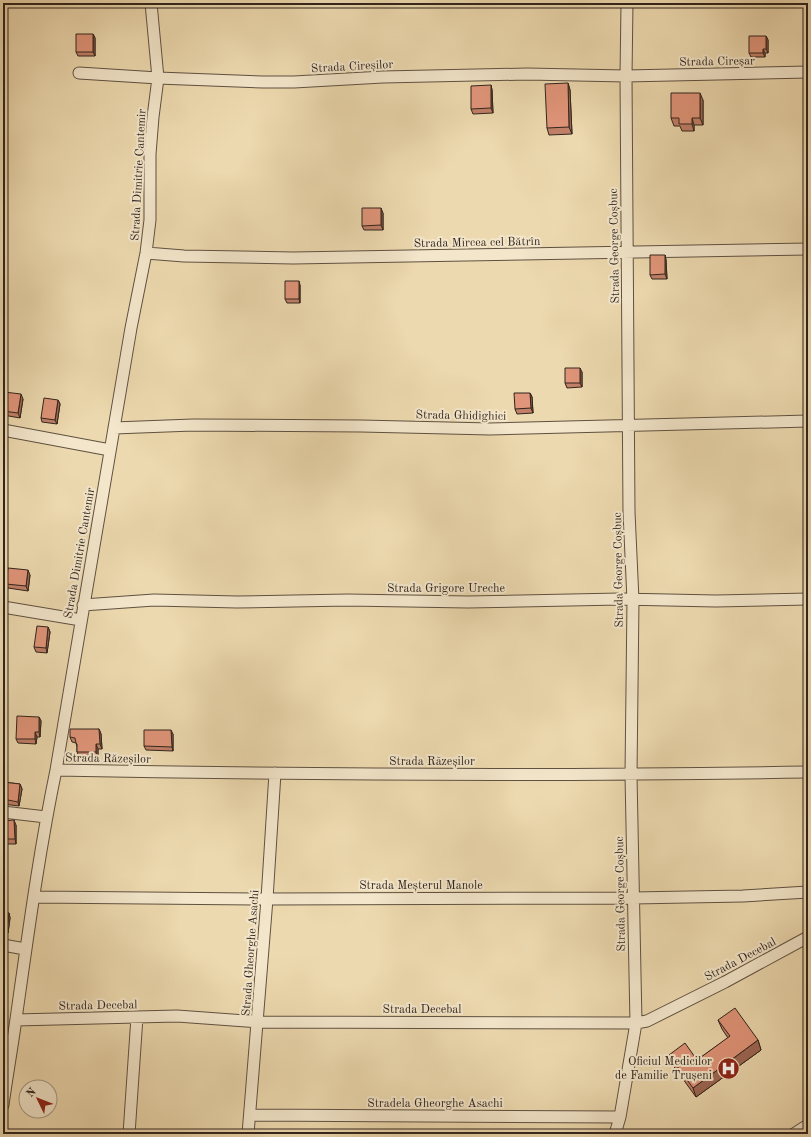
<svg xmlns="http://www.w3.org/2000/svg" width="811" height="1137" font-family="'Old Standard TT',serif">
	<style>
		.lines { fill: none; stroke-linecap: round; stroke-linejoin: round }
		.minor-casing { stroke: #5f5141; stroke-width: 13 }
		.minor { stroke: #f3e6cb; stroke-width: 11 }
		.wall { fill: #c28069; stroke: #30241c }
		.shaded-wall { fill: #9e6855; stroke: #30241c }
		.building { fill: #e1957a; stroke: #30241c }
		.labels { text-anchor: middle; stroke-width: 4; stroke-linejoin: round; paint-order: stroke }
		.street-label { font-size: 12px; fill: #30241c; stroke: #f3e6cb }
		.poi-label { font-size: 12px; fill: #30241c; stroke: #f3e6cb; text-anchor: end }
	</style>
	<rect width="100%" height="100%" fill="#edd9af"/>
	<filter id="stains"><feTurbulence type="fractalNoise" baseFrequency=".005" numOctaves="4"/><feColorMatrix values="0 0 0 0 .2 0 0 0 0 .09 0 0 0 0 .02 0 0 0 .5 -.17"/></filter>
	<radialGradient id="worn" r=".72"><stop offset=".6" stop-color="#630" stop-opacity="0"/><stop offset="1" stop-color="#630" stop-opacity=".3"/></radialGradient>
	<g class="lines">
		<defs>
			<path id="minor" d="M79,73L158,78L263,82H294L383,77L527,74L626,76L808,72
				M146,253L184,256L293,258L808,249
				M114,428L193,425L361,426L490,429L808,421
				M3,430L110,450
				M83,605L154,600L237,602L348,600L468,602L620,599L716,601L808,599
				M3,607L81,620
				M56,770C307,775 557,776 808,772
				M3,812L46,817
				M34,897L267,899L633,898L743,896L808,892
				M3,945L25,949
				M16,1020L177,1016L258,1022L636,1023L647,1021L725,982L808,937
				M3,1105C7,1076 12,1048 16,1019C28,935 39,852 56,770L131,328L146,253L150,220V154L153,117L158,78L151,3
				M250,1115L620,1117
				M129,1134L137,1017
				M248,1134L267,899L275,773
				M615,1134L620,1117L636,1023L631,775L633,600L629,512L626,76L627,3
				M794,1134L808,1125"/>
		</defs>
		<use href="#minor" class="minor-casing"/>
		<use href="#minor" class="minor"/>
	</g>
	<path class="wall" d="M93,34L95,38V56H78L76,52Z
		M766,36L768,40V53H765V57H751L749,53Z
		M568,83L570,90L572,134L549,135L547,128Z
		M491,85L492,90L493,113L473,114L471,109Z
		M703,100V125H694V131H682L680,126H674L671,118Z
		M383,213V230H364L362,226Z
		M665,255L666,260L667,279H652L650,275Z
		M300,285V303H287L285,299Z
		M582,372V387L567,388L565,383Z
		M530,393L532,397L533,413L517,414L515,409Z
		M3,399H23L20,418L3,415Z
		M58,400L60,404L57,424L42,422L41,418Z
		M30,575L28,591L8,588L6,584Z
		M48,627L50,632L47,653L36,652L34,647Z
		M39,717L41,721L40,737H37L36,744L18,743L16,739Z
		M99,729L101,734L102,749H98V757H79L77,752V747L76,743L72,742L70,737Z
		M173,734V751L146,750L144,746Z
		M3,782L20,784L22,789L19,806L3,804Z
		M3,821L16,825V844H3Z
		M3,912L9,913L10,918L8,933L3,932Z
		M718,1020L758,1040L761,1050L696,1097L672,1064L669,1055L697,1060L728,1038L722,1029Z"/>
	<path class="shaded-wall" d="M93,34L95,38V56L93,52Z
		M766,36L768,40V53L766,49Z
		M763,49L765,53V57L763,53Z
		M568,83L570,90L572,134L569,127Z
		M491,85L492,90L493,113L491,108Z
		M700,93L703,100V125L700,118Z
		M692,118L694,125V131L692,124Z
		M381,208L383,213V230L381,225Z
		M665,255L666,260L667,279L665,274Z
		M299,281L300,285V303L299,299Z
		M580,368L582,372V387L580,383Z
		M530,393L532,397L533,413L531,408Z
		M21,394L23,399L20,418L18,413Z
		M58,400L60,404L57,424L55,420Z
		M28,570L30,575L28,591L26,586Z
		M48,627L50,632L47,653L46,648Z
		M39,717L41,721L40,737L39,732Z
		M99,729L101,734L102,749L100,744Z
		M171,730L173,734V751L172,747Z
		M35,732L37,737L36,744L35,739Z
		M96,744L98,749V757L96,752Z
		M20,784L22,789L19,806L18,802Z
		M14,820L16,825V844L15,839Z
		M9,913L10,918L8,933L7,928Z
		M3,957L4,960L3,973Z
		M758,1040L761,1050L696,1097L693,1088Z"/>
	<path class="building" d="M76,34H93V52H76Z
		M749,36H766V49H763V53H749Z
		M568,83L569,127L547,128L545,84Z
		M491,85V108L471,109V86Z
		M671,93H700V118H692V124H679V118H671Z
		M362,208H381V225L362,226Z
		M650,255H665V274L650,275Z
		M285,281H299V299H285Z
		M565,368H580V383H565Z
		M4,392L21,394L18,413L3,411V399Z
		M514,393H530L531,408L515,409Z
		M44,398L58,400L55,420L41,418Z
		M8,568L28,570L26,586L6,584Z
		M37,626L48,627L46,648L34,647Z
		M17,716L39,717V732H35V739H16Z
		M70,729H99L100,744H96V752H77V744L76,743L75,738L70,737Z
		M144,730H171L172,747L144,746Z
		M3,782L20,784L18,802L3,799Z
		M14,820L15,839H3V821Z
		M3,912L9,913L7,928H3Z
		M735,1008L758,1040L693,1088L669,1055L685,1043L697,1060L730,1036L718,1020Z"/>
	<defs>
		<symbol id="hospital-disc" viewBox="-11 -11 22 22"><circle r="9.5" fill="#8f2418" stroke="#f3e6cb"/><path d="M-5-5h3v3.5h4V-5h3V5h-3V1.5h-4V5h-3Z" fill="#fff"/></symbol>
	</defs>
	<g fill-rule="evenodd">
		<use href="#hospital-disc" x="716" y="1056" width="25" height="25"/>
	</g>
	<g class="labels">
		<g class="street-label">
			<text transform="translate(717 61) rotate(-1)" y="4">Strada Cireșar</text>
			<text transform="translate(352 66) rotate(-3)" y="4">Strada Cireșilor</text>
			<text transform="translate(138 175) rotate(-87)" y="4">Strada Dimitrie Cantemir</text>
			<text transform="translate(477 242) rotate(-1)" y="4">Strada Mircea cel Bătrîn</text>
			<text transform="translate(614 246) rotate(-91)" y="4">Strada George Coșbuc</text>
			<text transform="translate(461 415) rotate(1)" y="4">Strada Ghidighici</text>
			<text transform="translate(79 553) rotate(-80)" y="4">Strada Dimitrie Cantemir</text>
			<text transform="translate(618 570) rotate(-91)" y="4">Strada George Coșbuc</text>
			<text x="446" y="592">Strada Grigore Ureche</text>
			<text transform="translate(108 758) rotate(1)" y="4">Strada Răzeșilor</text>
			<text x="432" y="765">Strada Răzeșilor</text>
			<text x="421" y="889">Strada Meșterul Manole</text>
			<text transform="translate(620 894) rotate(-91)" y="4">Strada George Coșbuc</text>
			<text transform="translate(250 953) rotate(-86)" y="4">Strada Gheorghe Asachi</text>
			<text transform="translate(740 959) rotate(-28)" y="4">Strada Decebal</text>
			<text transform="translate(98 1005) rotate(-1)" y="4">Strada Decebal</text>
			<text x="422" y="1013">Strada Decebal</text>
			<text x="435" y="1107">Stradela Gheorghe Asachi</text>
		</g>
		<g class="poi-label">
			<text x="712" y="1065">Oficiul Medicilor<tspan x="712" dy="14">de Familie Trușeni</tspan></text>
		</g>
	</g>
	<rect width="811" height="1137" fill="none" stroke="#edd9af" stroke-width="16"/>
	<rect x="4" y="4" width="803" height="1129" fill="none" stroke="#30241c" stroke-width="2"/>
	<rect x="8" y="8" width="795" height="1121" fill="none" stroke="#30241c"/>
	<g transform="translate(38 1099) rotate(313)"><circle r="19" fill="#f3e6cb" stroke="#a59885"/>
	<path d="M0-3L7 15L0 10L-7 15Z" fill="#8f2418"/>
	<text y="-6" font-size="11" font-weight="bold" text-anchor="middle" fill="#30241c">N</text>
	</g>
	<rect width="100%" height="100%" filter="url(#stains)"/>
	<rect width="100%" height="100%" fill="url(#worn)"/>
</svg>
